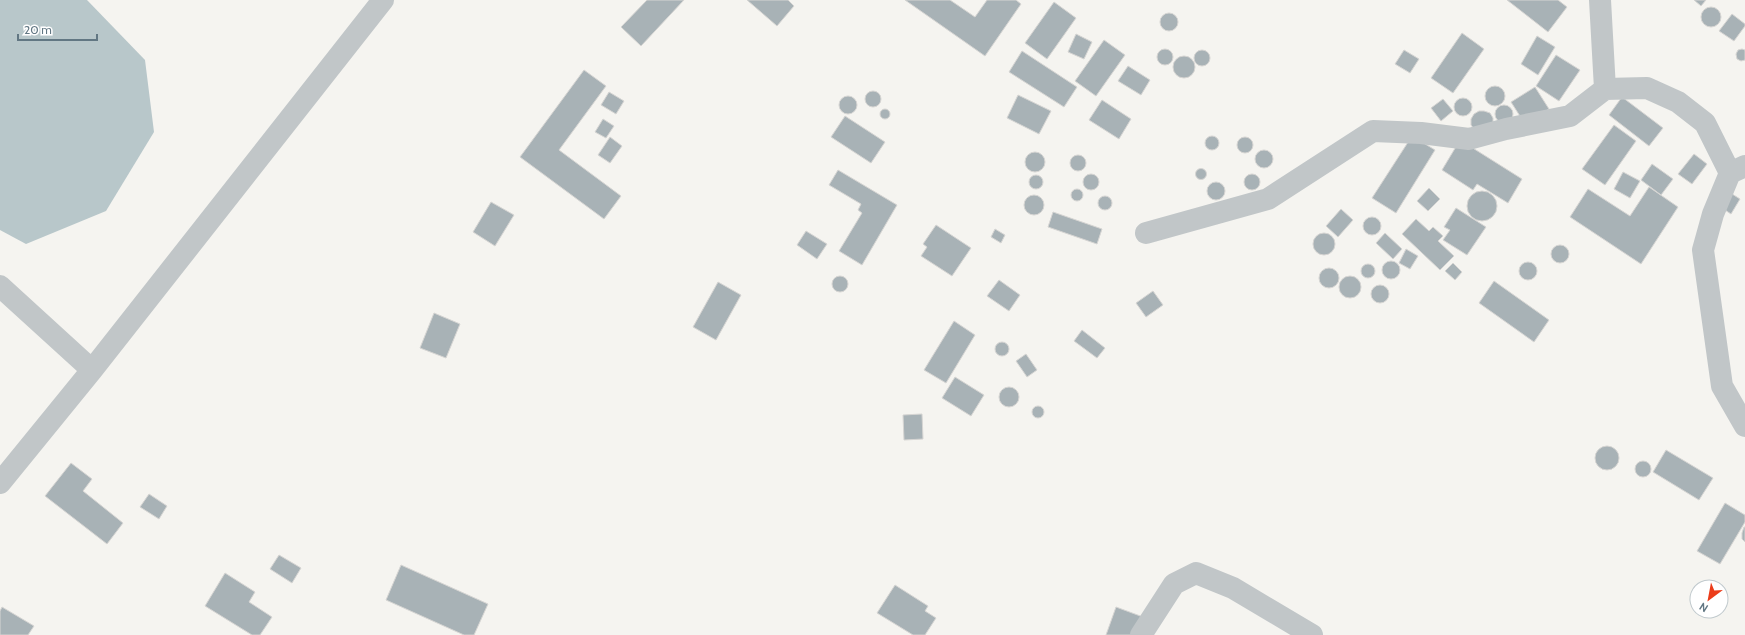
<svg xmlns="http://www.w3.org/2000/svg" width="1745" height="635" font-family="Cabin,sans-serif">
	<style>
		.water { fill: #b8c7ca }
		.building { fill: #a8b2b6; stroke: #d6d5d3 }
		.lines { fill: none; stroke-linecap: round; stroke-linejoin: round }
		.minor { stroke: #c1c6c8; stroke-width: 22 }
	</style>
	<rect width="100%" height="100%" fill="#f5f4f0"/>
	<path class="water" d="M0,0H87L145,60L154,132L106,211L26,244L0,230Z"/>
	<path class="building" d="M647,0H684L641,46L621,27Z
		M747,0H788L794,6L777,26Z
		M905,0H950L975,17L987,0H1016L1021,4L985,56Z
		M1507,0H1558L1567,7L1548,32Z
		M1694,0H1706L1701,6Z
		M1054,2L1076,18L1047,59L1025,43Z
		M1701 17a10 10 0 1 1 20 0a10 10 0 1 1-20 0Z
		M1160 22a9 9 0 1 1 18 0a9 9 0 1 1-18 0Z
		M1732,14L1745,24V26L1734,41L1719,31Z
		M1462,33L1484,49L1453,93L1431,78Z
		M1076,34L1092,42L1084,59L1068,52Z
		M1537,36L1555,47L1538,75L1521,64Z
		M1104,40L1125,55L1096,96L1075,81Z
		M1742,49L1745,50V60L1741,61L1737,59L1736,54L1738,50Z
		M1157 57a8 8 0 1 1 16 0a8 8 0 1 1-16 0Z
		M1404,50L1419,59L1410,73L1395,64Z
		M1194 58a8 8 0 1 1 16 0a8 8 0 1 1-16 0Z
		M1022,51L1077,87L1064,107L1009,72Z
		M1556,55L1580,70L1559,101L1536,86Z
		M1173 67a11 11 0 1 1 22 0a11 11 0 1 1-22 0Z
		M1128,66L1150,80L1141,95L1118,81Z
		M584,70L606,86L559,150L621,196L604,219L520,157Z
		M1485 96a10 10 0 1 1 20 0a10 10 0 1 1-20 0Z
		M1535,87L1549,109L1525,124L1511,102Z
		M865 99a8 8 0 1 1 16 0a8 8 0 1 1-16 0Z
		M609,92L624,101L616,114L601,105Z
		M1018,95L1051,111L1039,134L1007,118Z
		M839 105a9 9 0 1 1 18 0a9 9 0 1 1-18 0Z
		M1622,97L1663,128L1649,146L1609,115Z
		M1454 107a9 9 0 1 1 18 0a9 9 0 1 1-18 0Z
		M1443,99L1453,111L1441,121L1431,108Z
		M1102,100L1131,119L1119,139L1089,120Z
		M1495 114a9 9 0 1 1 18 0a9 9 0 1 1-18 0Z
		M880 114a5 5 0 1 1 10 0a5 5 0 1 1-10 0Z
		M1479,111H1484L1490,113L1493,118V124L1474,129L1471,125V119L1474,114Z
		M845,116L885,142L871,163L831,137Z
		M603,119L614,126L606,138L595,132Z
		M1614,125L1636,141L1605,185L1582,169Z
		M1205 143a7 7 0 1 1 14 0a7 7 0 1 1-14 0Z
		M1412,136L1435,150L1396,213L1372,198Z
		M610,137L622,146L610,163L598,155Z
		M1237 145a8 8 0 1 1 16 0a8 8 0 1 1-16 0Z
		M1460,140L1522,179L1508,203L1477,184L1473,190L1442,170Z
		M1255 159a9 9 0 1 1 18 0a9 9 0 1 1-18 0Z
		M1025 162a10 10 0 1 1 20 0a10 10 0 1 1-20 0Z
		M1694,154L1707,164L1692,184L1678,174Z
		M1070 163a8 8 0 1 1 16 0a8 8 0 1 1-16 0Z
		M1652,164L1673,179L1661,195L1641,180Z
		M1195.5 174a5.5 5.5 0 1 1 11 0a5.5 5.5 0 1 1-11 0Z
		M838,170L897,205L862,265L839,251L862,213L858,210L861,204L829,185Z
		M1623,172L1640,181L1630,198L1614,189Z
		M1244 182a8 8 0 1 1 16 0a8 8 0 1 1-16 0Z
		M1083 182a8 8 0 1 1 16 0a8 8 0 1 1-16 0Z
		M1029 182a7 7 0 1 1 14 0a7 7 0 1 1-14 0Z
		M1207 191a9 9 0 1 1 18 0a9 9 0 1 1-18 0Z
		M1649,187L1678,207L1641,264L1570,217L1588,189L1630,216Z
		M1429,188L1440,199L1428,211L1417,201Z
		M1071 195a6 6 0 1 1 12 0a6 6 0 1 1-12 0Z
		M1467 206a15 15 0 1 1 30 0a15 15 0 1 1-30 0Z
		M1729,192L1740,199L1731,214L1719,206Z
		M1024 205a10 10 0 1 1 20 0a10 10 0 1 1-20 0Z
		M1098 203a7 7 0 1 1 14 0a7 7 0 1 1-14 0Z
		M491,202L514,215L495,246L473,232Z
		M1456,208L1486,227L1467,255L1443,240L1450,230L1444,227Z
		M1341,209L1353,220L1338,237L1326,226Z
		M1053,212L1102,229L1097,244L1048,227Z
		M1363 226a9 9 0 1 1 18 0a9 9 0 1 1-18 0Z
		M1416,219L1429,231L1433,227L1443,236L1438,241L1454,256L1440,270L1402,234Z
		M936,225L971,248L952,276L921,256L927,247L923,244Z
		M995,229L1005,235L1001,243L991,237Z
		M806,231L827,244L817,259L797,245Z
		M1385,233L1402,249L1393,259L1376,243Z
		M1313 244a11 11 0 1 1 22 0a11 11 0 1 1-22 0Z
		M1551 254a9 9 0 1 1 18 0a9 9 0 1 1-18 0Z
		M1406,249L1418,256L1410,269L1399,263Z
		M1382 270a9 9 0 1 1 18 0a9 9 0 1 1-18 0Z
		M1519 271a9 9 0 1 1 18 0a9 9 0 1 1-18 0Z
		M1453,263L1462,272L1455,280L1445,271Z
		M1361 271a7 7 0 1 1 14 0a7 7 0 1 1-14 0Z
		M1319 278a10 10 0 1 1 20 0a10 10 0 1 1-20 0Z
		M1339 287a11 11 0 1 1 22 0a11 11 0 1 1-22 0Z
		M832 284a8 8 0 1 1 16 0a8 8 0 1 1-16 0Z
		M999,280L1020,295L1009,311L987,296Z
		M1494,281L1549,320L1534,342L1479,303Z
		M718,282L741,295L716,340L693,327Z
		M1371 294a9 9 0 1 1 18 0a9 9 0 1 1-18 0Z
		M1153,291L1163,305L1146,317L1136,303Z
		M434,313L460,324L446,358L420,348Z
		M954,321L975,335L946,383L924,370Z
		M1082,330L1105,348L1097,358L1074,341Z
		M995 349a7 7 0 1 1 14 0a7 7 0 1 1-14 0Z
		M1026,354L1037,370L1027,377L1016,361Z
		M955,377L984,395L971,416L942,398Z
		M999 397a10 10 0 1 1 20 0a10 10 0 1 1-20 0Z
		M1032 412a6 6 0 1 1 12 0a6 6 0 1 1-12 0Z
		M922,414L923,439L904,440L903,415Z
		M1595 458a12 12 0 1 1 24 0a12 12 0 1 1-24 0Z
		M1666,450L1713,478L1699,500L1653,472Z
		M1635 469a8 8 0 1 1 16 0a8 8 0 1 1-16 0Z
		M71,463L92,479L83,491L123,523L107,544L45,496Z
		M149,494L167,506L159,519L140,507Z
		M1725,503L1745,515V522L1720,564L1697,551Z
		M1744,527H1745V542L1742,539V533Z
		M279,555L301,568L292,583L270,569Z
		M401,565L488,604L474,635H464L386,600Z
		M225,573L255,592L249,602L272,617L260,635H252L205,606Z
		M895,585L928,606L925,611L936,618L925,635H913L877,613Z
		M2,607L34,626L28,635H0V611Z
		M1116,607L1143,617L1136,635H1106Z"/>
	<g class="lines">
		<path class="minor" d="M1600,0L1605,89
			M1745,166L1730,173L1713,214L1703,250L1722,386L1745,426
			M1146,233L1268,199L1373,131L1421,133L1469,139L1506,129L1570,116L1605,89L1647,88L1678,102L1705,123L1730,173
			M0,286L92,370
			M0,483L92,370L383,0
			M1141,635L1174,584L1196,573L1233,588L1312,635"/>
	</g>
	<g transform="translate(1709 599) rotate(212)"><circle r="19" fill="#ffffff" stroke="#c0c9cd"/>
	<path d="M0-3L7 15L0 10L-7 15Z" fill="#eb3c1a"/>
	<text y="-6" font-size="11" font-weight="bold" text-anchor="middle" fill="#627783">N</text>
	</g>
	<path d="M18 34v6h79v-6" fill="none" stroke="#627783" stroke-width="2"/>
	<text x="24" y="34" font-size="12" fill="#627783" stroke="#ffffff" stroke-width="3" paint-order="stroke">20 m</text>
</svg>
